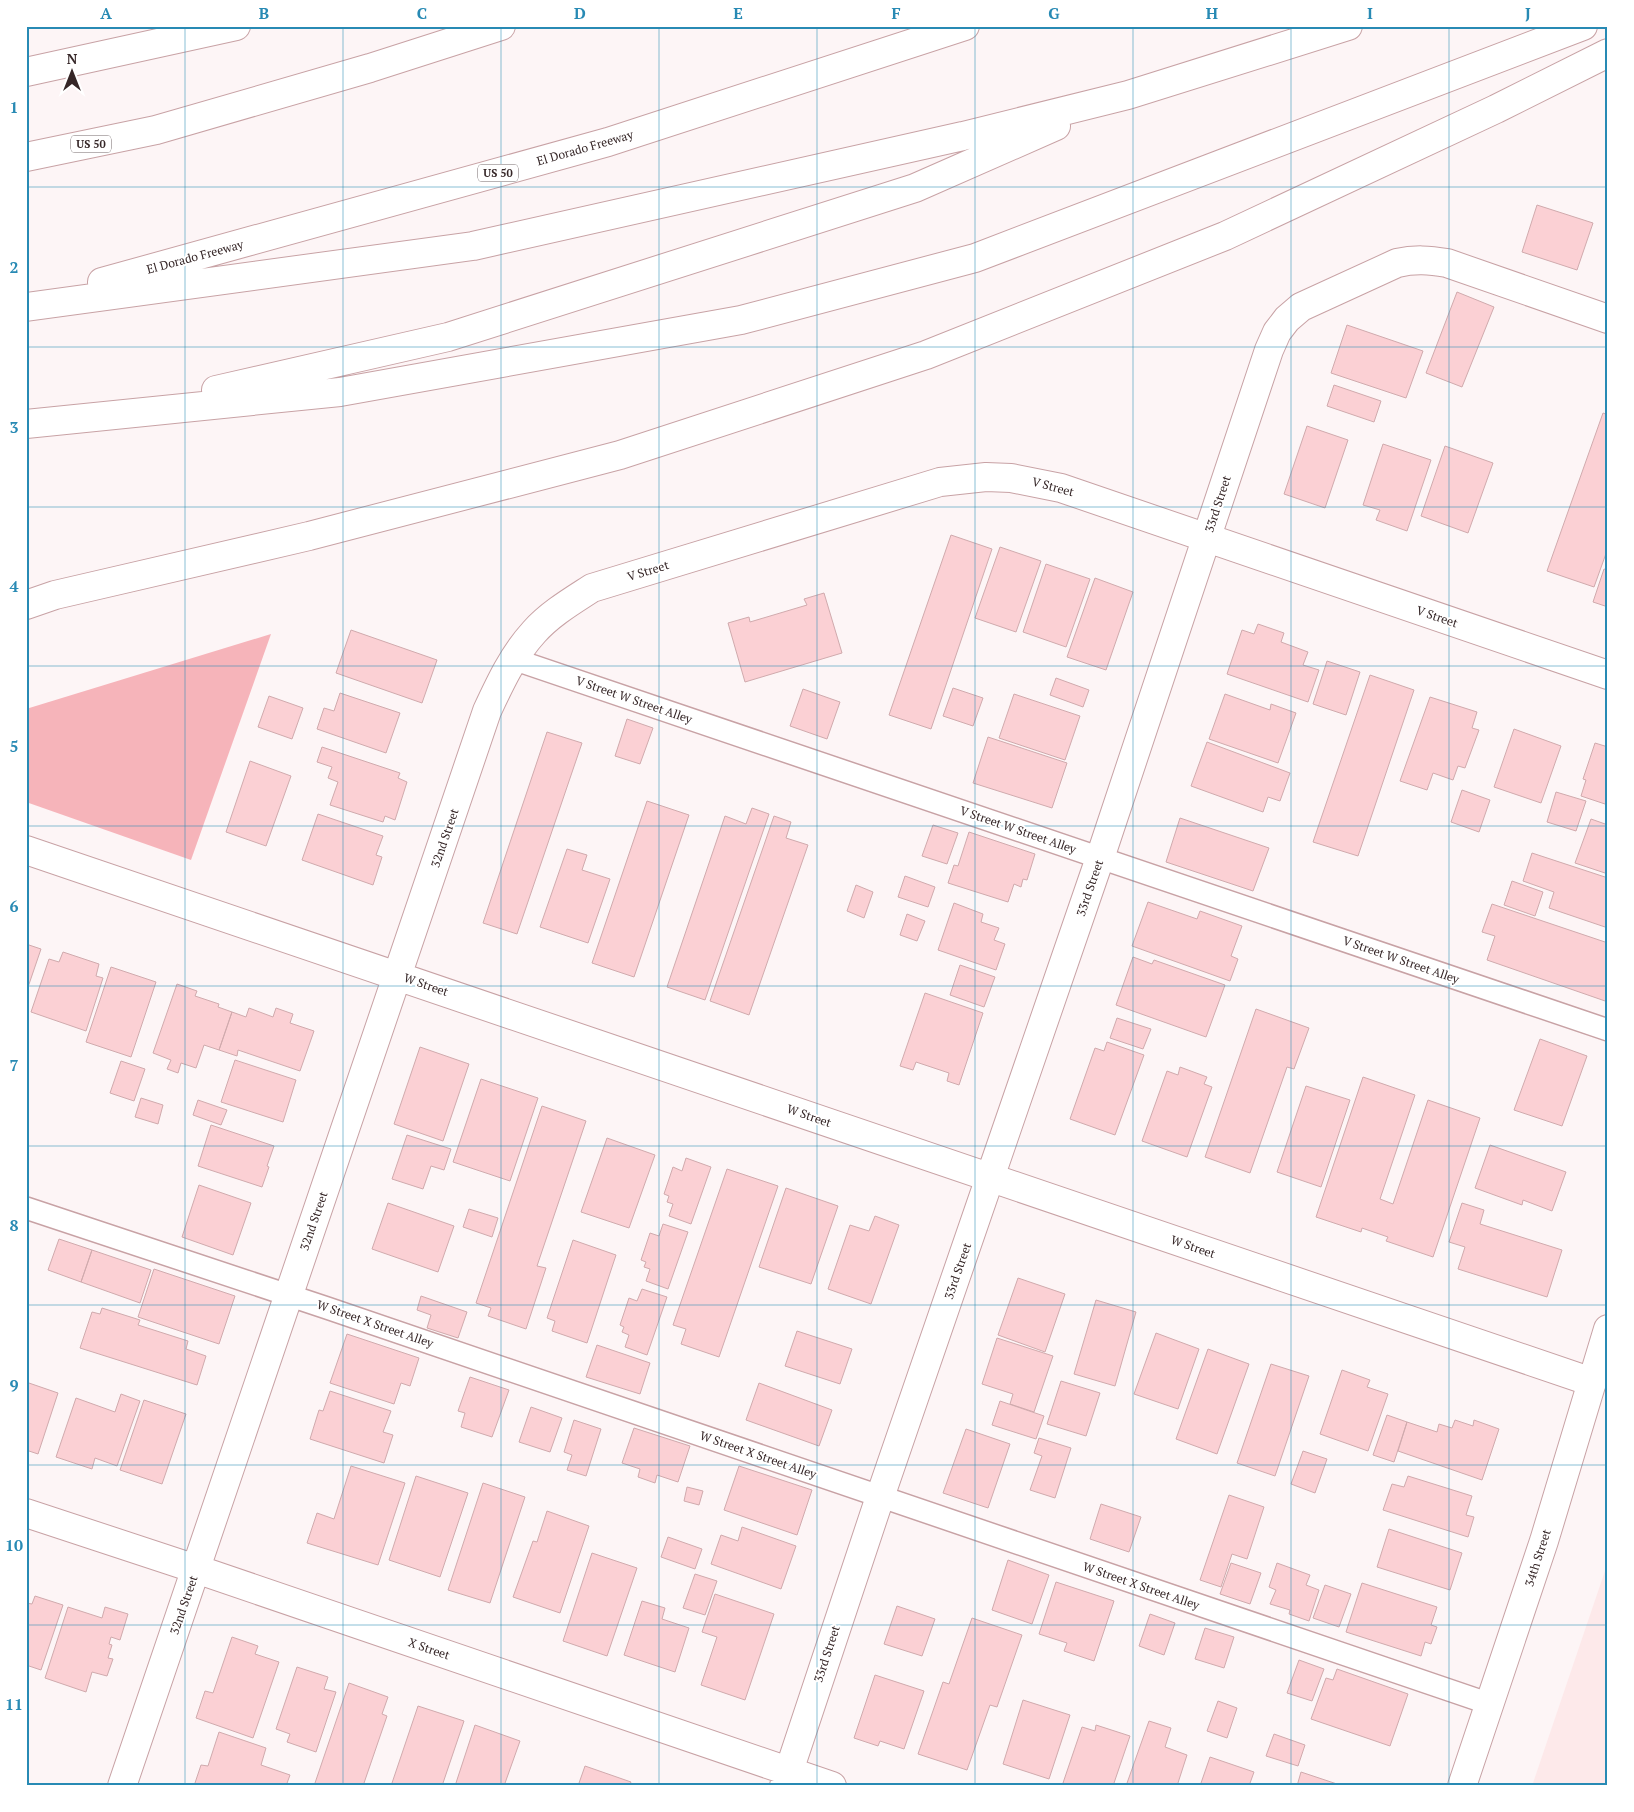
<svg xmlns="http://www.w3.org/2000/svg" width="1634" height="1812" font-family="'PT Serif',serif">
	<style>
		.built { fill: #fde9ea }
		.green { fill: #f6b4ba }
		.building { fill: #fbd0d4; stroke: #d0aaad }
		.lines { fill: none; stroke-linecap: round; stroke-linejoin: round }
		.lane-casing { stroke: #c8a2a5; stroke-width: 24 }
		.street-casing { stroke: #c8a2a5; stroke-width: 30 }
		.secondary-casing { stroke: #c8a2a5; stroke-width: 30 }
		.highway-casing { stroke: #c8a2a5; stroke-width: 30 }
		.lane { stroke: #fff; stroke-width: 21 }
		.street { stroke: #fff; stroke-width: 28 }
		.secondary { stroke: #fff; stroke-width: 28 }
		.highway { stroke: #fff; stroke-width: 28 }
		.grid { fill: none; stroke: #288ab4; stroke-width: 1; stroke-opacity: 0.55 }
		.labels { text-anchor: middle; stroke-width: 4; stroke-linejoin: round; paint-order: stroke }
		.shield { fill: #fff; stroke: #726768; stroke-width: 1 }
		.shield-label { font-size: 11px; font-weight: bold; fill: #352627 }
		.street-label { font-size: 12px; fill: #352627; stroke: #fff }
		.neatline { fill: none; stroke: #288ab4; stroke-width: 2 }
		.grid-label { font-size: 16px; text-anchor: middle; font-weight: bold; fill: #288ab4 }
	</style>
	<rect width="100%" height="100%" fill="#fdf5f6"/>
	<path class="built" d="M1608,1562V1786H1532Z"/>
	<path class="green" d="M271,634L191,860L26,802V709Z"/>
	<path class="building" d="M1537,205L1593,223L1577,270L1522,252Z
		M1457,292L1494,307L1462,387L1426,373Z
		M1347,325L1423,351L1406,398L1331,373Z
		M1334,385L1381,401L1374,422L1327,406Z
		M1603,413L1608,415V548L1594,587L1547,571Z
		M1307,426L1348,440L1325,508L1284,494Z
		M1383,444L1431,460L1407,531L1376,520L1380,510L1363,505Z
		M1445,446L1493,463L1468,533L1421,516Z
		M951,535L992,549L931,729L889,715Z
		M1000,547L1041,561L1016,632L975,618Z
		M1046,564L1090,579L1066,647L1023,632Z
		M1604,569L1608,570V607L1593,602Z
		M1095,578L1133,592L1106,670L1067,657Z
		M824,593L842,653L745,682L728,623L749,617L750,622L807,605L804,599Z
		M1258,624L1284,633L1281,642L1308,652L1303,665L1319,670L1308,702L1227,674L1242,630L1254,634Z
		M351,630L437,660L422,703L336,673Z
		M1327,661L1360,672L1346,715L1313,704Z
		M1370,675L1414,690L1358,856L1313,842Z
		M1056,678L1089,690L1083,707L1050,695Z
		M953,688L983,698L973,726L943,716Z
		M803,689L840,702L827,739L790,726Z
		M340,693L400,713L386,753L317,729L324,708L334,711Z
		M1014,694L1080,716L1065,760L999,738Z
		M1225,694L1270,710L1271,704L1296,713L1278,763L1209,739Z
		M269,696L303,708L292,739L258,727Z
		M1430,697L1477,712L1472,728L1479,730L1465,768L1458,766L1453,780L1433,773L1427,790L1400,781Z
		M627,719L653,728L640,764L615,756Z
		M1514,729L1561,746L1541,803L1494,787Z
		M547,732L582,743L517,934L483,923Z
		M988,737L1067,763L1052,808L973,783Z
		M1207,742L1290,773L1280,801L1268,797L1263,812L1191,786Z
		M1595,743L1608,747V805L1581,796L1586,780L1583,779Z
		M322,747L400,773L398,778L407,782L395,820L385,816L383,822L330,805L338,782L328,778L332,767L317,762Z
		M250,761L291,776L266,846L226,832Z
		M1462,790L1490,800L1479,832L1451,822Z
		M1556,792L1586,801L1576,831L1547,822Z
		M647,801L689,815L634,977L592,963Z
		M752,808L769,814L705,1000L667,987L725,816L746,824Z
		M318,814L383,836L376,855L382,857L373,885L302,860Z
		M774,816L791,822L786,838L808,845L749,1015L710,1001Z
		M1180,818L1269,848L1253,891L1166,862Z
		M1591,819L1608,825V874L1575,863Z
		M933,825L958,833L947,864L922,856Z
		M969,832L1035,854L1027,880L1023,879L1021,887L1014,884L1008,902L948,883L954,865L958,866Z
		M567,849L587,855L582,870L610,879L588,943L540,927Z
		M1532,853L1608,878V928L1549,908L1554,892L1523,881Z
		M905,876L935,887L928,907L898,897Z
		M1512,881L1543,892L1535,916L1504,905Z
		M856,885L873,892L864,918L847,911Z
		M1148,902L1197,919L1200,911L1242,926L1231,956L1238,959L1230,981L1132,946Z
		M954,903L983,914L981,922L999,928L994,940L1005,944L996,970L938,950Z
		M1492,904L1608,943V1002L1487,960L1495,936L1482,932Z
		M907,914L925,921L917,941L900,935Z
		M26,944L41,949L26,993Z
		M63,952L99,964L96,976L103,978L86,1031L31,1012L49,959L59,962Z
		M1133,957L1152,964L1154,960L1225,985L1206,1037L1116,1005Z
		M960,965L995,977L984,1007L950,995Z
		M111,967L156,982L131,1057L86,1042Z
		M177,984L197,991L195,996L219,1004L218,1007L232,1012L219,1050L204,1045L196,1068L181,1063L178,1073L167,1069L171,1060L153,1053Z
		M925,993L983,1013L959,1085L947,1081L949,1073L916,1062L913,1070L900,1066Z
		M249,1008L273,1017L276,1008L293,1014L290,1023L314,1031L300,1071L238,1050L237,1056L219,1050L232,1012L246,1017Z
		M1256,1009L1309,1028L1294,1069L1287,1067L1250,1173L1205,1157Z
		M1117,1018L1151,1029L1143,1049L1110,1038Z
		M1540,1039L1587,1056L1562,1126L1514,1110Z
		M1107,1042L1144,1055L1115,1135L1070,1119L1095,1048L1104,1051Z
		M420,1047L469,1064L443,1141L394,1124Z
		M235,1060L296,1080L283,1122L221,1102Z
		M121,1061L145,1069L134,1101L110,1093Z
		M1180,1067L1207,1077L1204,1084L1212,1087L1187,1157L1142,1141L1167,1071L1178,1075Z
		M1363,1077L1415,1095L1380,1199L1393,1204L1428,1100L1480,1118L1433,1257L1386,1241L1388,1237L1362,1228L1361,1232L1316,1217Z
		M481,1079L538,1098L510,1181L453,1162Z
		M1306,1086L1350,1100L1321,1187L1277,1172Z
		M141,1098L163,1105L158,1124L135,1117Z
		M198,1100L227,1110L221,1125L193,1115Z
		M542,1106L586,1121L537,1266L546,1268L526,1329L488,1316L491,1308L476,1303Z
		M211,1125L274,1146L267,1166L269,1167L262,1187L198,1166Z
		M407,1135L451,1149L444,1170L431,1166L423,1189L392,1179Z
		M607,1138L655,1155L629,1228L581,1212Z
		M1490,1145L1566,1172L1552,1211L1523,1200L1522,1205L1475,1188Z
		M686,1158L711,1167L691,1224L669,1216L673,1204L667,1202L669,1196L664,1194L673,1167L682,1171Z
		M727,1169L778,1186L719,1357L681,1344L686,1329L673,1325Z
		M199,1185L251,1203L233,1255L182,1237Z
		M786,1188L838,1206L811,1284L759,1267Z
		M388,1203L454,1226L438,1272L372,1249Z
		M1462,1203L1484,1210L1480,1224L1562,1250L1547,1297L1458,1269L1465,1247L1449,1242Z
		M469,1209L498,1218L492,1237L463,1227Z
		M875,1216L899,1225L871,1304L828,1289L850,1225L869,1231Z
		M663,1224L688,1232L668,1289L646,1281L650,1269L644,1267L646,1262L641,1260L650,1233L659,1236Z
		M59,1239L92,1250L81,1282L48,1270Z
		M573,1240L616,1255L587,1343L552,1331L555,1321L547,1318Z
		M92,1250L151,1270L140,1303L81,1282Z
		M154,1269L235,1296L219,1344L138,1317Z
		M1018,1278L1065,1294L1045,1352L998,1335Z
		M642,1289L667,1297L647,1355L625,1347L629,1335L622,1332L624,1327L620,1325L629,1298L637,1301Z
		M421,1296L467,1312L458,1338L427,1328L431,1315L417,1310Z
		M1096,1300L1136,1312L1115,1386L1074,1374Z
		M102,1308L140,1320L138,1325L188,1341L186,1349L206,1356L197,1385L80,1348L92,1312L100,1314Z
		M797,1331L852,1349L840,1384L785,1366Z
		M1156,1333L1199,1349L1178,1409L1134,1394Z
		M347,1334L419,1358L410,1386L401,1383L394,1404L330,1383Z
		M997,1338L1053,1356L1034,1412L1010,1404L1013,1394L982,1384Z
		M597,1345L650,1363L640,1394L586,1377Z
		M1208,1349L1249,1364L1217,1454L1176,1439Z
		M1271,1364L1309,1376L1275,1476L1237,1463Z
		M1342,1370L1370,1380L1367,1387L1388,1394L1368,1451L1320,1434Z
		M470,1377L509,1390L492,1437L461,1427L465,1413L458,1411Z
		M1061,1381L1100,1393L1086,1436L1047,1424Z
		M26,1382L58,1393L38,1454L26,1450Z
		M759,1383L832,1410L819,1446L746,1420Z
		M330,1391L391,1411L383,1432L393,1435L384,1463L310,1439L319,1410L323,1411Z
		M121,1394L140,1401L117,1466L95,1458L92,1469L56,1457L76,1398L115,1412Z
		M144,1400L186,1414L162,1484L120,1470Z
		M1000,1401L1044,1416L1036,1439L992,1425Z
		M531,1407L562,1418L550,1452L519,1442Z
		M1387,1415L1407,1422L1394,1462L1373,1455Z
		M574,1420L601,1429L586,1476L567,1470L572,1455L564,1452Z
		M1455,1420L1473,1426L1474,1420L1499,1429L1482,1480L1398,1451L1407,1422L1437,1432L1439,1424L1452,1428Z
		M634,1428L690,1446L678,1482L657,1475L655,1483L638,1477L640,1469L622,1463Z
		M966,1429L1010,1444L988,1508L943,1493Z
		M1039,1438L1071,1448L1055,1498L1030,1490L1042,1456L1034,1453Z
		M1303,1451L1327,1459L1315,1493L1291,1484Z
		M351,1466L405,1483L378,1565L307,1543L317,1513L334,1519Z
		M739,1466L812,1490L797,1535L724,1510Z
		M416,1476L468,1493L440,1577L389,1560Z
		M1408,1476L1472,1496L1466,1515L1474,1517L1468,1537L1383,1510L1392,1484L1404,1487Z
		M483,1483L525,1497L490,1603L448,1590Z
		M687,1487L703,1491L699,1505L684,1501Z
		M1229,1495L1264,1507L1247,1559L1232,1554L1221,1587L1200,1580Z
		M1101,1504L1141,1517L1129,1552L1090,1539Z
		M547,1511L589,1526L560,1613L513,1597L533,1541L537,1542Z
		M742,1527L796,1546L781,1589L711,1564L721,1535L738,1541Z
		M1389,1529L1462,1553L1450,1590L1377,1567Z
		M668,1537L702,1549L695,1569L661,1557Z
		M592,1553L637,1568L607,1656L563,1641Z
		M1008,1560L1049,1575L1032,1624L992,1610Z
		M1231,1563L1261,1573L1250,1604L1220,1594Z
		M1277,1563L1310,1575L1306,1585L1319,1590L1309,1621L1289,1614L1290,1610L1270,1604L1276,1590L1269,1587Z
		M695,1574L717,1581L705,1615L683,1608Z
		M1056,1582L1114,1601L1094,1661L1064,1651L1067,1643L1039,1634Z
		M1362,1583L1437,1607L1431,1625L1437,1627L1431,1644L1425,1642L1421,1656L1346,1632Z
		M1325,1585L1351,1594L1339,1627L1313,1618Z
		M715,1594L774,1614L745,1700L701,1685L717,1637L702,1632Z
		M35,1596L63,1605L41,1670L26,1665V1603L32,1604Z
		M642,1601L665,1608L662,1619L689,1628L675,1672L624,1655Z
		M897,1606L935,1619L922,1656L884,1644Z
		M68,1607L102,1618L105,1607L128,1614L120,1640L111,1637L109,1644L112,1645L108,1658L113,1659L107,1676L92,1672L86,1692L45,1678Z
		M1150,1614L1175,1623L1164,1655L1139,1646Z
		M972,1618L1022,1635L997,1707L990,1705L967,1770L918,1754L943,1682L949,1684Z
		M1205,1628L1234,1637L1224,1668L1195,1659Z
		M232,1637L258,1646L255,1654L279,1662L253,1738L196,1718L205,1691L213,1693Z
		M1299,1660L1324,1669L1312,1701L1287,1693Z
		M297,1667L328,1677L324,1689L336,1692L316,1752L287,1742L290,1734L276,1729Z
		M1337,1669L1408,1694L1390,1746L1311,1719L1326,1678L1333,1680Z
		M875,1675L924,1691L904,1749L880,1741L878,1746L854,1738Z
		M349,1683L388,1697L382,1714L387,1716L363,1786H314Z
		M1023,1700L1070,1715L1049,1779L1003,1764Z
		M1218,1701L1237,1708L1227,1738L1207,1731Z
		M418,1706L464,1721L442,1786H391Z
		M1149,1721L1171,1728L1165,1747L1187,1755L1177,1786H1126Z
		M475,1725L520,1741L504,1786H455Z
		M1096,1725L1130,1736L1113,1786H1072L1063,1783L1082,1727L1095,1731Z
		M219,1732L266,1748L261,1765L290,1775L286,1786H194L201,1765L208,1766Z
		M1274,1734L1305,1745L1298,1766L1266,1756Z
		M1210,1757L1254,1772L1249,1786H1200Z
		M585,1766L631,1782L629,1786H578Z
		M1301,1772L1343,1786H1297Z"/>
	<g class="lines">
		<defs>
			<path id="lane" d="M513,659L1608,1030
				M26,1208L327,1308L1490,1704"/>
			<path id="street" d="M26,850L1592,1382
				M26,1513L196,1569L832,1786
				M122,1786L487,711C500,683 513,655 534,632C550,614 572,601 592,588L940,482L986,477L1011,478L1061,488L1608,675
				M784,1786L880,1497L1100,858L1269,350L1277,332L1287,319L1301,307L1397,263C1415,259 1429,260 1447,263L1608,319"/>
			<path id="secondary" d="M1462,1786L1544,1541L1608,1329"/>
			<path id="highway" d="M26,72L236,26
				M26,157L156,130L370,68L501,26
				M102,282L608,142L965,26
				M26,307L473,246L963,136L1128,95L1348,26
				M216,390L448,337L915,188L1056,126
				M26,424L340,392L741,320L975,258L1583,26
				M26,605L55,595L309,536L620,455L926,355L1225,236L1496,109L1608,53"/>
		</defs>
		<use href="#lane" class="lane-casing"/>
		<use href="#street" class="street-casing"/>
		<use href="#secondary" class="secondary-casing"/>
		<use href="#highway" class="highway-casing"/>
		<use href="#lane" class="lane"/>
		<use href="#street" class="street"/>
		<use href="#secondary" class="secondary"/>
		<use href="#highway" class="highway"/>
	</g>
	<path class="grid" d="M185,26V1786M343,26V1786M501,26V1786M659,26V1786M817,26V1786M975,26V1786M1133,26V1786M1291,26V1786M1449,26V1786M26,187H1608M26,347H1608M26,507H1608M26,666H1608M26,826H1608M26,986H1608M26,1146H1608M26,1305H1608M26,1465H1608M26,1625H1608"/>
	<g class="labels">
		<g class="shield">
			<rect x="71" y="135.5" width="40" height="17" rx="4"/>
			<rect x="478" y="164.5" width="40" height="17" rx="4"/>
		</g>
		<g class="shield-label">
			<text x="91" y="148">US 50</text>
			<text x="498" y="177">US 50</text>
		</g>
		<g class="street-label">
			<text transform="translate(585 148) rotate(-16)" y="4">El Dorado Freeway</text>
			<text transform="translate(195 257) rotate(-15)" y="4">El Dorado Freeway</text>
			<text transform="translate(1053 487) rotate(15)" y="4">V Street</text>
			<text transform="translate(1218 504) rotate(-72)" y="4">33rd Street</text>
			<text transform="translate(648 571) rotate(-17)" y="4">V Street</text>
			<text transform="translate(1437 617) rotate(19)" y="4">V Street</text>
			<text transform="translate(634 700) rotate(19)" y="4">V Street W Street Alley</text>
			<text transform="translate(1018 830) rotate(19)" y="4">V Street W Street Alley</text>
			<text transform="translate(445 838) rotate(-71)" y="4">32nd Street</text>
			<text transform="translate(1090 888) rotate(-71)" y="4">33rd Street</text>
			<text transform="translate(1401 960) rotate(19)" y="4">V Street W Street Alley</text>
			<text transform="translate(426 985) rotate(19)" y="4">W Street</text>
			<text transform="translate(809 1116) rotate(19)" y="4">W Street</text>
			<text transform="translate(314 1221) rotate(-71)" y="4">32nd Street</text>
			<text transform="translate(1193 1247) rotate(19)" y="4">W Street</text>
			<text transform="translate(958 1271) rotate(-71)" y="4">33rd Street</text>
			<text transform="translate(375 1324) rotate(19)" y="4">W Street X Street Alley</text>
			<text transform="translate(758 1455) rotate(19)" y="4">W Street X Street Alley</text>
			<text transform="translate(1538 1558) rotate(-72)" y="4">34th Street</text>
			<text transform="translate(1141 1586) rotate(19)" y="4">W Street X Street Alley</text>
			<text transform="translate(184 1605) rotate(-71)" y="4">32nd Street</text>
			<text transform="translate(429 1649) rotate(19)" y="4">X Street</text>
			<text transform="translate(827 1654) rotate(-72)" y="4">33rd Street</text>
		</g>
	</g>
	<rect width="1634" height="1812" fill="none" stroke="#ffffff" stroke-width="55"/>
	<g transform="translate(72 72)" stroke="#ffffff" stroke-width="4" paint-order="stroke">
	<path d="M0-4L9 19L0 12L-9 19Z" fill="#352627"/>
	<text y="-8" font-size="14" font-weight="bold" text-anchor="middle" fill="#352627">N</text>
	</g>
	<rect x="28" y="28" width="1578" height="1756" class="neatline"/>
	<g class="grid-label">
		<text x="106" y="19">A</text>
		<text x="264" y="19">B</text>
		<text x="422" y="19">C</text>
		<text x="580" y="19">D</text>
		<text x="738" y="19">E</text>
		<text x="896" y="19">F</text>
		<text x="1054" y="19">G</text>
		<text x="1212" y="19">H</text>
		<text x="1370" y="19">I</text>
		<text x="1528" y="19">J</text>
		<text x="14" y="113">1</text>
		<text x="14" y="273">2</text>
		<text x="14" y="433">3</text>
		<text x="14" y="592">4</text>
		<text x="14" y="752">5</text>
		<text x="14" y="912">6</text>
		<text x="14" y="1071">7</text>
		<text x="14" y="1231">8</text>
		<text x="14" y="1391">9</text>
		<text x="14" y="1551">10</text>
		<text x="14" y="1710">11</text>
	</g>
</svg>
